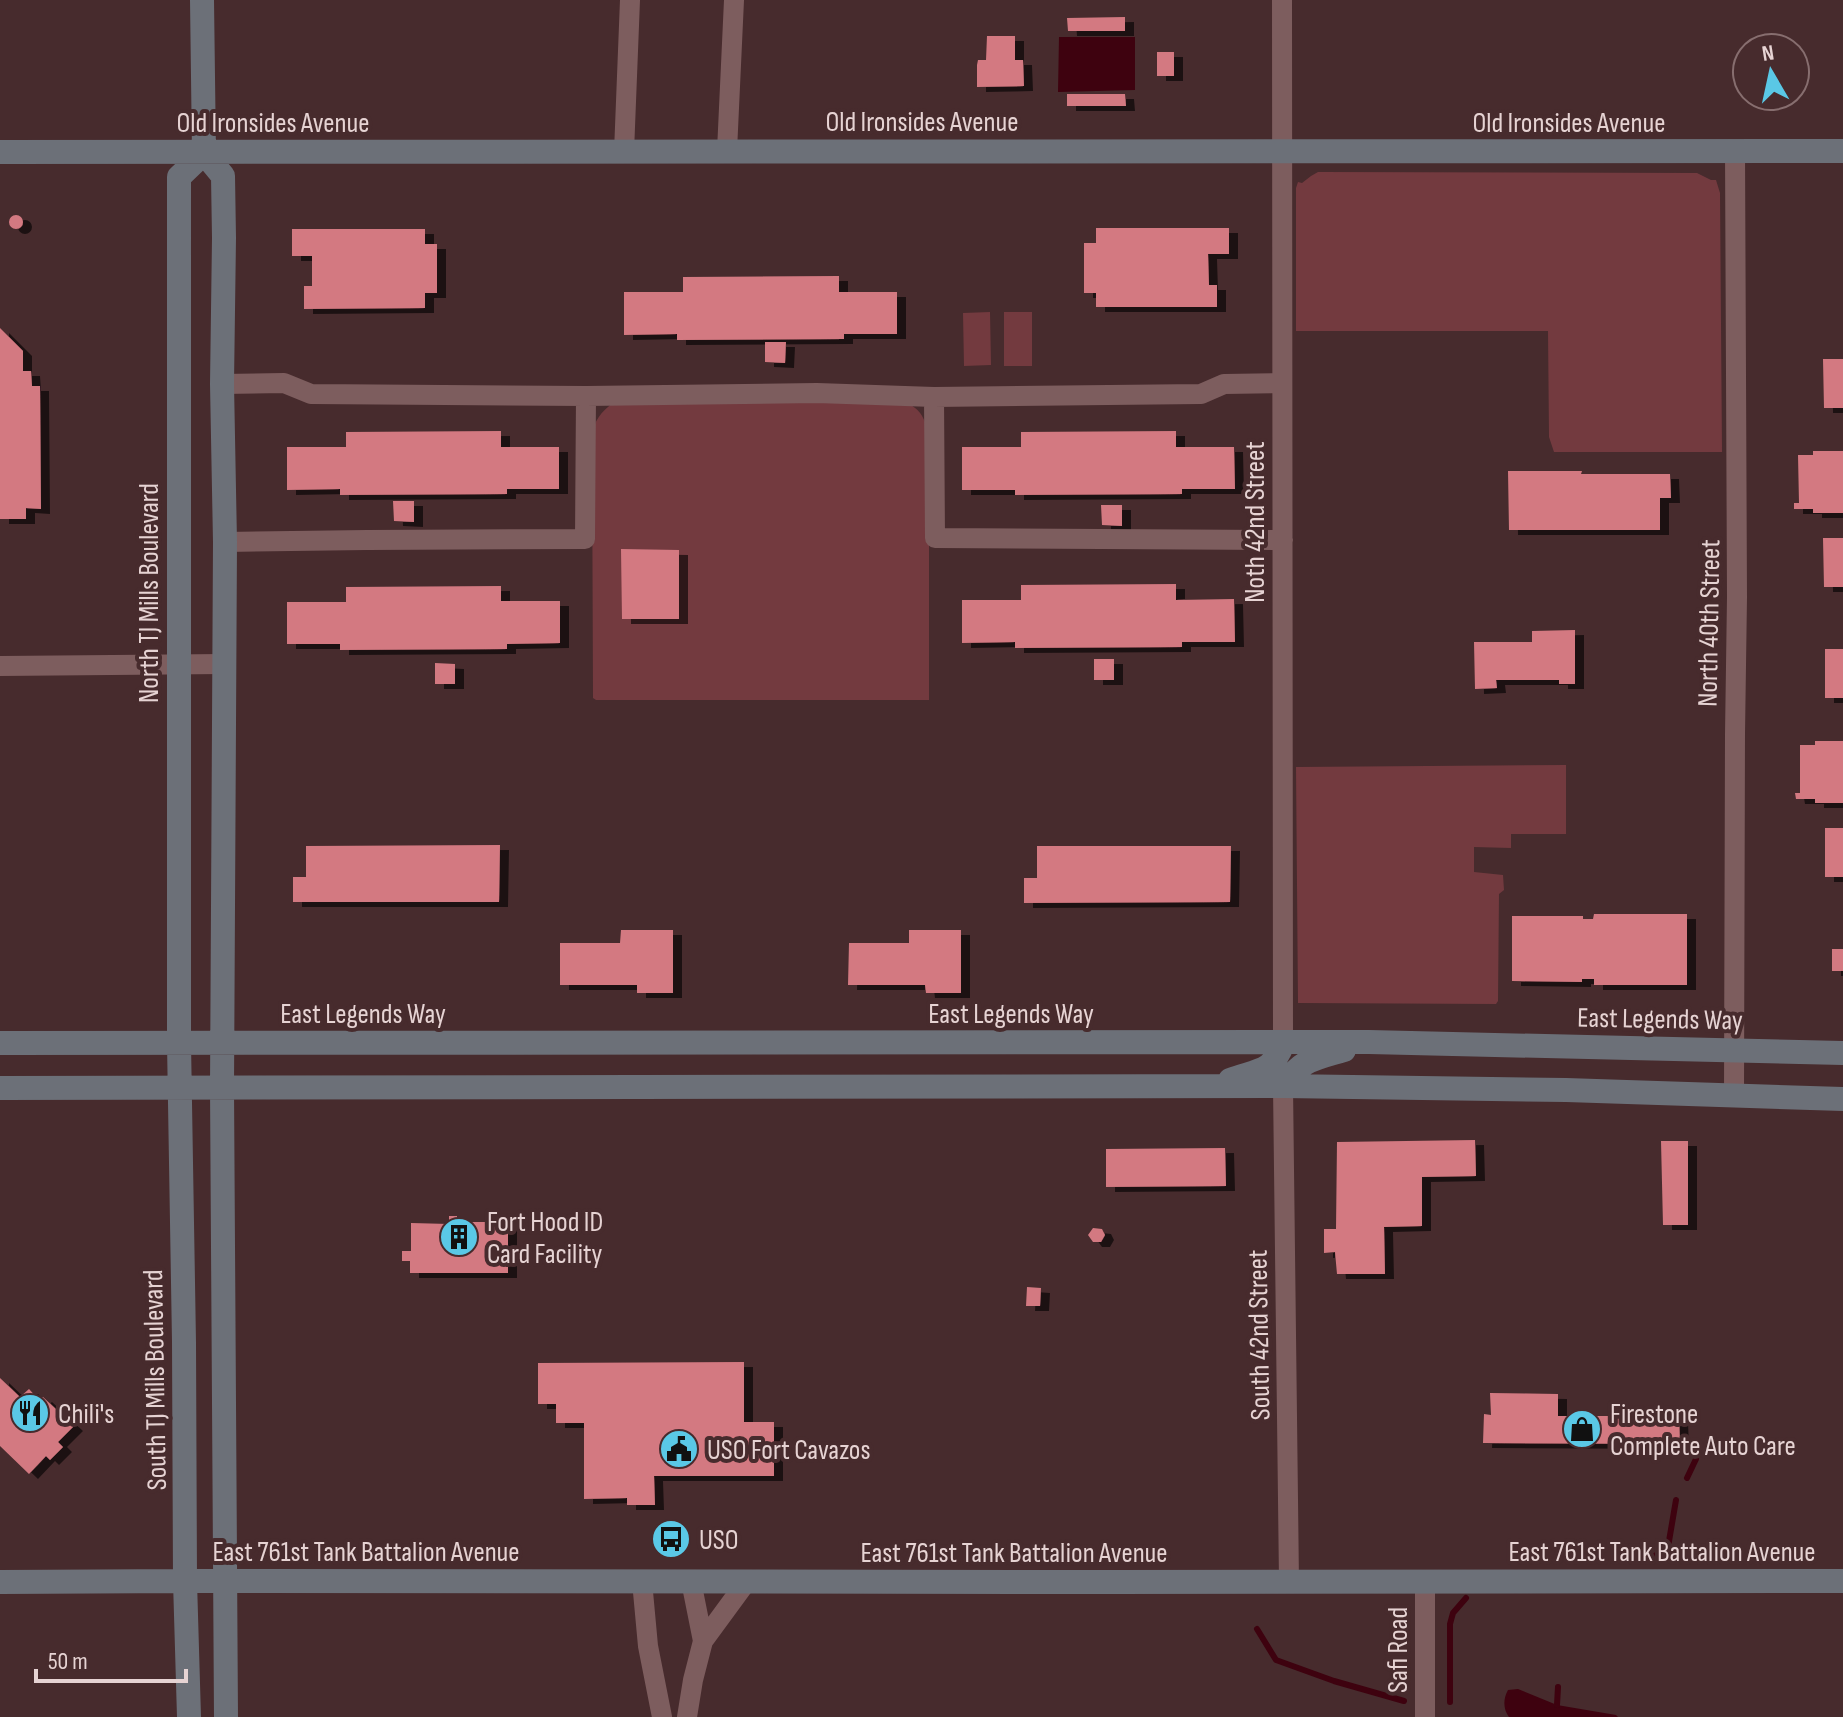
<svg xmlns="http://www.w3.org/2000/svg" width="1843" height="1717" font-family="'Sofia Sans Condensed',sans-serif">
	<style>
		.green { fill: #733a3f }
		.water { fill: #3e020f }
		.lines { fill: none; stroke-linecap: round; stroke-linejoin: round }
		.stream { stroke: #3e020f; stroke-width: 6 }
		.building { fill: #d37981; filter: url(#shadow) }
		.street { stroke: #7d5d5e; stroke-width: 20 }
		.secondary { stroke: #6c7078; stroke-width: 24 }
		.labels { text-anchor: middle; stroke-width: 8; stroke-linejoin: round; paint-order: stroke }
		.street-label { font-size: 28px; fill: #e6d3d3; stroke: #472b2d }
		.poi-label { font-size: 28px; fill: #e6d3d3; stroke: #472b2d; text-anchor: start }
	</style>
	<defs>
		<filter id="shadow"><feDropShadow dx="9" dy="5" stdDeviation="0" flood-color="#0009"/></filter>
	</defs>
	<rect width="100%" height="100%" fill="#472b2d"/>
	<path class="green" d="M1318,172L1697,173L1711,180H1716L1720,193L1722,452H1554L1549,437L1548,331H1296V188L1298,182L1302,183L1311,176Z
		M990,312L991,365L964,366L963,313Z
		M1004,312H1032V366H1004Z
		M899,400C919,407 922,413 929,432V700H596L593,698L592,438C593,421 601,412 614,402Z
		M1566,765V834H1511V848L1474,847V872L1503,875L1504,890L1499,894L1498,1001L1496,1004L1298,1003L1296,767Z"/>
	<path class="water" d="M1059,37H1135V90L1058,92Z
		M1518,1689L1557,1705L1616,1715L1618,1717H1509C1503,1709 1503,1699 1508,1690Z"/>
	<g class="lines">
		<path class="stream" d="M1687,1478L1696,1459
			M1649,1560L1668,1547L1676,1500
			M1257,1629L1276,1660L1334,1681L1404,1701
			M1450,1702V1624L1453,1613L1466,1598
			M1557,1705L1558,1687"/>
	</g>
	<path class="building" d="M1125,17V31H1068L1067,18Z
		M987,36H1015V60H1023L1024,86L977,87V65L978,60H986Z
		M1157,52H1174V76H1157Z
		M1067,94H1125L1126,106H1067Z
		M9 222a7 7 0 1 1 14 0a7 7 0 1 1-14 0Z
		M1096,228H1229V254H1208L1209,285H1217V307H1096V293H1084V243H1096Z
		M292,229H425V244H437V293H425V308L304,309V286H312V256H292Z
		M839,276V292H897V334H844V339L677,340V334L624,335V292H683V277Z
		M0,328L23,351V371H31L32,386H40L41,509L26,508V519H0Z
		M765,342H786L785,363L765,362Z
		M1823,359H1843V408H1824Z
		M501,431V447H559V489H507V494L340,495V489L287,490V447H346V432Z
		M1176,431V447H1234L1235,489H1182V494L1015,495V490H962V447H1021V432Z
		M1813,451H1843V513H1813V509H1794V503H1799L1798,455H1813Z
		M1508,471H1582L1581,474H1670L1671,498H1660V530H1509Z
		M393,501H414V522L394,521Z
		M1101,505H1122V526L1102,525Z
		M1823,538H1843V587H1824Z
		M621,549L679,550V619H622Z
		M1176,584V600L1234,599L1235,642H1182V647L1015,648V642L962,643V600H1021V585Z
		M501,586V601H560V643L507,644V649L340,650V644H287V602H346V587Z
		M1575,630V684H1559V680H1496L1497,688L1475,689L1474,642H1532V631Z
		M1825,649H1843V698H1825Z
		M1094,659H1114V680H1094Z
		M435,663L455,664V684H435Z
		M1815,741H1843V803H1815V799H1796L1795,793H1800V745H1815Z
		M1825,828H1843V877H1825Z
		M500,845L499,902H293V877H306V846Z
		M1037,846H1231L1230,902L1024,903V878H1037Z
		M1594,914H1687V985H1594V979H1582V982L1512,981V916H1583V919H1593Z
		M621,930H673V993H637V985H560V943H620Z
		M909,930H961V993H926L925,985H848L849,943H909Z
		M1832,949H1843V971H1832Z
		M1475,1140L1476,1176L1422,1177V1226L1384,1227L1385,1274H1337L1335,1252L1324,1253V1229H1336L1337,1142Z
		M1661,1141H1688V1225H1663Z
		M1225,1148L1226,1186L1106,1187V1149Z
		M449,1216H457V1222H508V1273H410V1261H402V1251H411V1223L449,1224Z
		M1093,1228L1102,1229L1105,1235L1101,1242H1093L1088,1235Z
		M1027,1287L1041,1288L1040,1306H1026Z
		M744,1362V1422H774V1476H654L655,1505H627V1498L584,1499V1423H556V1404H538V1363Z
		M0,1378L20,1397L29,1389L39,1400L43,1397L74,1426L58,1442L63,1447L50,1460L46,1456L29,1474L0,1446Z
		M1490,1393L1558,1394V1416H1679L1680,1444L1483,1443L1484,1414L1491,1415Z"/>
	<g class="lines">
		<path class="street" d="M1282,0L1283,1043
			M727,151L734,0
			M624,152L630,0
			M222,384L284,383L311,394L586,396L817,393L934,397L1201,394L1224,384L1282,383
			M934,397L935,538L1283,540
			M225,542L367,540L585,539L586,396
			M0,666L224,664
			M1283,1086L1289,1582
			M1734,1095L1735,734L1737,597L1735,151
			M642,1581L648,1646L662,1717
			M1425,1582V1717
			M703,1641L747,1581
			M687,1717L693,1680L703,1641L691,1581"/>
		<path class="secondary" d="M202,0L204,153L223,176L224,238L222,384L225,542L222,1088L226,1717
			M0,152L1843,151
			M0,1043L1369,1042L1843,1053
			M1230,1080C1257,1070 1273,1073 1283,1043
			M1283,1086C1302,1059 1314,1059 1344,1050
			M0,1088L1283,1086L1566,1090L1843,1099
			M0,1582L185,1581L1113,1582L1843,1581
			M189,1717L185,1581L184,1342L179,1043V177L204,153"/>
	</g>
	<defs>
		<symbol id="building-disc" viewBox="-11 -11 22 22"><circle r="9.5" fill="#5ac8e6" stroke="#472b2d"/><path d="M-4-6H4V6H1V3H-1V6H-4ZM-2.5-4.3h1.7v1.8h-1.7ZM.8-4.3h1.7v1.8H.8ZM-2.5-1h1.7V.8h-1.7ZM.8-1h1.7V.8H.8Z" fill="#111"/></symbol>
		<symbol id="restaurant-disc" viewBox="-11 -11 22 22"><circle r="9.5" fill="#5ac8e6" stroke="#472b2d"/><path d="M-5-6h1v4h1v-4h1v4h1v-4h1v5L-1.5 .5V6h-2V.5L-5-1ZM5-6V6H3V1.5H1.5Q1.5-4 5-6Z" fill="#111"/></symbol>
		<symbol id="shop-disc" viewBox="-11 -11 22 22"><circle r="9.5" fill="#5ac8e6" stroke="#472b2d"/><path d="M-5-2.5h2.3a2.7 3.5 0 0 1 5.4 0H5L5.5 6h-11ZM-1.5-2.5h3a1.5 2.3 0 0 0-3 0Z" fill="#111"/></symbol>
		<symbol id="civic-disc" viewBox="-11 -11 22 22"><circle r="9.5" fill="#5ac8e6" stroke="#472b2d"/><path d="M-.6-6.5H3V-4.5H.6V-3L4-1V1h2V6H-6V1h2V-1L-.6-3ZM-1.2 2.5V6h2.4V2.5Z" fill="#111"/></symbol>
		<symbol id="bus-disc" viewBox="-11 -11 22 22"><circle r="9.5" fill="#5ac8e6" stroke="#472b2d"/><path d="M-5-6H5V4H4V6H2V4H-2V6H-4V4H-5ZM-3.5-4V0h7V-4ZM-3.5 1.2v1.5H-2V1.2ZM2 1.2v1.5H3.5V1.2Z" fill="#111"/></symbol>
	</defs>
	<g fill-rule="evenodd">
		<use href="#building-disc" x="437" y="1215" width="44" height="44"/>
		<use href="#restaurant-disc" x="8" y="1391" width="44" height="44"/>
		<use href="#shop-disc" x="1560" y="1407" width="44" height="44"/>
		<use href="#civic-disc" x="657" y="1427" width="44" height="44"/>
		<use href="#bus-disc" x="649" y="1517" width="44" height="44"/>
	</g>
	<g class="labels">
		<g class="street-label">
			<text x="922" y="131">Old Ironsides Avenue</text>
			<text x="273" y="132">Old Ironsides Avenue</text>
			<text x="1569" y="132">Old Ironsides Avenue</text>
			<text transform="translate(1254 522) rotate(-90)" y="10">Noth 42nd Street</text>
			<text transform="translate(148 593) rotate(-90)" y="10">North TJ Mills Boulevard</text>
			<text transform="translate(1708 623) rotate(-89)" y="10">North 40th Street</text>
			<text x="363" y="1023">East Legends Way</text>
			<text x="1011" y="1023">East Legends Way</text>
			<text transform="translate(1660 1018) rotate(1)" y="10">East Legends Way</text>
			<text transform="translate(1258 1335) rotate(-91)" y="10">South 42nd Street</text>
			<text transform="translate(154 1380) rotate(-91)" y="10">South TJ Mills Boulevard</text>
			<text x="366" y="1561">East 761st Tank Battalion Avenue</text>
			<text x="1662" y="1561">East 761st Tank Battalion Avenue</text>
			<text x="1014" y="1562">East 761st Tank Battalion Avenue</text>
			<text transform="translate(1397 1650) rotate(-90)" y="10">Safi Road</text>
		</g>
		<g class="poi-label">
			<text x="487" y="1231">Fort Hood ID<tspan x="487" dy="32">Card Facility</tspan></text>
			<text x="58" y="1423">Chili's</text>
			<text x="1610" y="1423">Firestone<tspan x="1610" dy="32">Complete Auto Care</tspan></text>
			<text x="707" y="1459">USO Fort Cavazos</text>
			<text x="699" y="1549">USO</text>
		</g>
	</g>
	<g transform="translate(1771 72) rotate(351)"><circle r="38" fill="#472b2d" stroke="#876e6f" stroke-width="2"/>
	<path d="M0-6L14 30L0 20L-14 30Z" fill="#5ac8e6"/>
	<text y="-12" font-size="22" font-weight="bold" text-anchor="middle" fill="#e6d3d3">N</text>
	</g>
	<path d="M36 1669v12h150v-12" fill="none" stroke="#e6d3d3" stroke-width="4"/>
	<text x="48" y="1669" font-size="24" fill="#e6d3d3" stroke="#472b2d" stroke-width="6" paint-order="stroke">50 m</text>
</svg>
